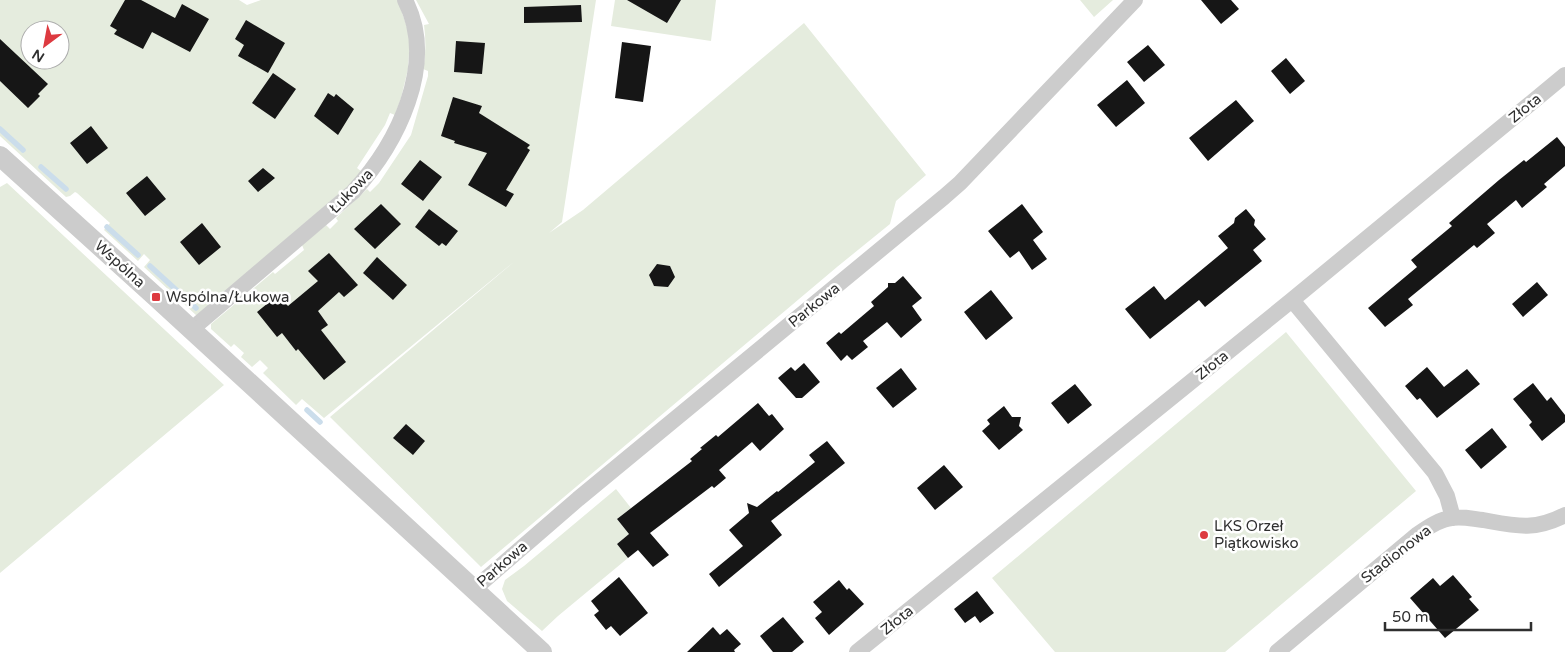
<svg xmlns="http://www.w3.org/2000/svg" width="1565" height="652" font-family="'Varela Round',sans-serif">
	<style>
		.green { fill: #e5ecde; fill-rule: evenodd }
		.lines { fill: none; stroke-linecap: round; stroke-linejoin: round }
		.stream { stroke: #cbddeb; stroke-width: 5.5 }
		.building { fill: #161616 }
		.minor { stroke: #ccc; stroke-width: 16 }
		.tertiary { stroke: #ccc; stroke-width: 20 }
		.poi-dot { fill: #dd3a40; stroke: #fff; stroke-width: 2 }
		.labels { text-anchor: middle; stroke-width: 5; stroke-linejoin: round; paint-order: stroke }
		.street-label { font-size: 15px; fill: #2f2f2f; stroke: #fff }
		.poi-label { font-size: 15px; fill: #2f2f2f; stroke: #fff; text-anchor: start }
	</style>
	<rect width="100%" height="100%" fill="#fff"/>
	<path class="green" d="M0,0H239L247,5L261,0H398L410,37L408,69L401,98L395,115L390,113L385,125L357,168L362,172L354,181L197,316L144,267L150,260L144,254L138,261L104,230L110,223L77,193L75,192L70,196L66,197L0,136ZM30,30H60V60H30Z
		M416,0H596L562,222L549,233L583,210L804,23L926,175L896,201L890,224L837,267L481,567L330,417L515,261L324,418L302,399L296,405L263,373L268,368L260,360L252,367L241,357L244,353L234,344L231,347L211,329V324L273,272L275,274L304,250L302,245L326,225L330,229L338,221L336,218L367,189L370,192L379,183L411,135L428,76V71L423,69C426,55 426,40 424,25L429,24Z
		M615,0H716L711,41L611,26Z
		M1080,0H1113L1094,17Z
		M7,183L224,385L0,573V187Z
		M1286,332L1416,491L1225,652H1055L992,578Z
		M616,489L631,508L617,519L629,534L617,544L628,558L558,616L542,631L507,601L502,589L505,580L524,566Z"/>
	<g class="lines">
		<path class="stream" d="M0,129L23,150
			M41,167L66,189
			M107,227L138,255
			M150,266L196,308
			M307,410L320,422"/>
	</g>
	<path class="building" d="M125,0H141L175,18L182,4L209,19L190,52L152,32L143,49L114,34L117,30L110,26Z
		M627,0H681L667,23Z
		M1201,0H1231L1239,9L1221,24Z
		M581,5L582,22L524,23V7Z
		M246,20L285,43L268,73L238,56L244,45L235,39Z
		M0,39L48,84L38,94L40,96L28,108L0,81Z
		M456,41L485,43L482,74L454,72Z
		M622,42L651,46L643,102L615,98Z
		M1148,45L1165,65L1144,82L1127,62Z
		M1286,58L1305,81L1290,94L1271,71Z
		M273,73L296,89L275,119L252,103Z
		M1127,80L1145,103L1116,127L1097,105Z
		M328,93L334,97L336,94L354,109L338,135L314,116Z
		M453,97L482,106L479,113L530,145L527,148L530,150L506,190L514,194L506,207L468,185L487,153L454,143L455,141L441,136Z
		M1236,100L1254,121L1208,161L1189,138Z
		M91,126L108,148L87,164L70,143Z
		M1557,137L1565,147V166L1544,184L1547,187L1522,208L1516,200L1487,224L1495,233L1477,248L1474,245L1408,299L1413,305L1385,327L1368,308L1417,267L1411,260L1452,226L1449,223L1499,180L1524,160L1526,162Z
		M420,160L442,177L423,201L401,184Z
		M263,168L275,178L258,192L248,181Z
		M147,176L166,199L145,216L126,193Z
		M381,204L401,224L375,249L354,229Z
		M1022,204L1043,232L1033,240L1047,259L1032,270L1019,251L1010,258L988,231Z
		M429,209L458,231L446,246L442,243L439,246L415,227Z
		M1246,209L1255,220L1254,225L1266,239L1253,250L1262,261L1205,307L1199,300L1150,339L1125,309L1154,286L1165,300L1228,248L1218,236L1234,223L1235,218Z
		M202,223L221,247L199,265L180,242Z
		M329,253L358,285L344,297L339,292L318,311L328,325L321,330L346,362L324,380L298,349L296,351L282,333L277,337L257,312L278,295L288,306L318,281L308,271Z
		M377,257L407,285L393,300L363,273Z
		M657,264L670,266L675,277L668,287L654,286L649,275Z
		M903,276L922,298L912,306L922,320L901,338L887,322L863,341L868,347L852,360L847,355L841,361L826,343L839,332L841,334L874,306L871,302L888,287V283H895Z
		M1537,282L1548,295L1523,317L1512,304Z
		M991,290L1013,318L986,340L964,312Z
		M804,363L820,382L802,398H796L778,378L791,367L795,371Z
		M1427,367L1444,387L1467,369L1480,384L1437,418L1420,398L1417,400L1405,386Z
		M901,368L917,389L893,408L876,388Z
		M1533,383L1547,401L1551,397L1565,415V422L1542,441L1529,425L1532,422L1513,399Z
		M1075,384L1092,405L1068,424L1051,403Z
		M758,403L769,416L772,414L784,429L760,451L752,442L719,470L726,478L714,488L712,486L650,533L669,555L653,567L638,550L628,558L617,544L629,534L617,519L692,461L690,459L702,449L700,448L716,435L718,437Z
		M1004,406L1012,417H1021L1019,426L1023,430L999,450L982,431L990,424L987,420Z
		M406,424L425,441L413,455L393,438Z
		M1492,428L1507,447L1481,469L1465,450Z
		M827,441L845,463L771,521L782,535L719,587L709,574L743,546L729,530L749,513L747,503L757,507L777,491L778,492L815,462L809,455Z
		M944,465L963,487L935,510L917,488Z
		M1453,575L1472,597L1469,599L1479,610L1445,638L1410,598L1433,578L1440,586Z
		M619,577L648,613L620,636L611,626L606,630L594,615L599,611L591,601Z
		M839,580L847,590L849,588L864,604L829,635L815,618L822,612L813,602Z
		M977,591L994,613L980,623L975,616L965,623L954,609Z
		M783,617L804,642L792,652H773L760,636Z
		M713,627L720,635L727,629L741,644L734,650L735,652H687Z"/>
	<g class="lines">
		<path class="minor" d="M1292,300L1435,473L1447,496L1453,518
			M192,331L199,323L353,192C397,144 438,64 405,0
			M473,590L578,499L944,197L960,183L1135,0
			M857,652L1292,300L1565,75
			M1277,652L1418,534C1428,527 1440,519 1452,518C1462,516 1473,519 1483,520C1516,526 1534,531 1565,515"/>
		<path class="tertiary" d="M0,156L156,297L542,652"/>
	</g>
	<g class="poi-dot">
		<rect x="151" y="292" width="10" height="10" rx="2.5"/>
		<circle cx="1204" cy="535" r="5"/>
	</g>
	<g class="labels">
		<g class="street-label">
			<text transform="translate(1525 108) rotate(-39)" y="5">Złota</text>
			<text transform="translate(351 191) rotate(-46)" y="5">Łukowa</text>
			<text transform="translate(120 264) rotate(42)" y="5">Wspólna</text>
			<text transform="translate(814 305) rotate(-39)" y="5">Parkowa</text>
			<text transform="translate(1212 365) rotate(-39)" y="5">Złota</text>
			<text transform="translate(1396 554) rotate(-38)" y="5">Stadionowa</text>
			<text transform="translate(502 564) rotate(-41)" y="5">Parkowa</text>
			<text transform="translate(897 620) rotate(-39)" y="5">Złota</text>
		</g>
		<g class="poi-label">
			<text x="166" y="302">Wspólna/Łukowa</text>
			<text x="1214" y="531">LKS Orzeł<tspan x="1214" dy="17">Piątkowisko</tspan></text>
		</g>
	</g>
	<g transform="translate(45 45) rotate(212)"><circle r="24" fill="#ffffff" stroke="#acacac"/>
	<path d="M0-4L9 19L0 12L-9 19Z" fill="#dd3a40"/>
	<text y="-8" font-size="14" font-weight="bold" text-anchor="middle" fill="#2f2f2f">N</text>
	</g>
	<path d="M1385 622v8h146v-8" fill="none" stroke="#2f2f2f" stroke-width="2.5"/>
	<text x="1392" y="622" font-size="15" fill="#2f2f2f" stroke="#ffffff" stroke-width="4" paint-order="stroke">50 m</text>
</svg>
